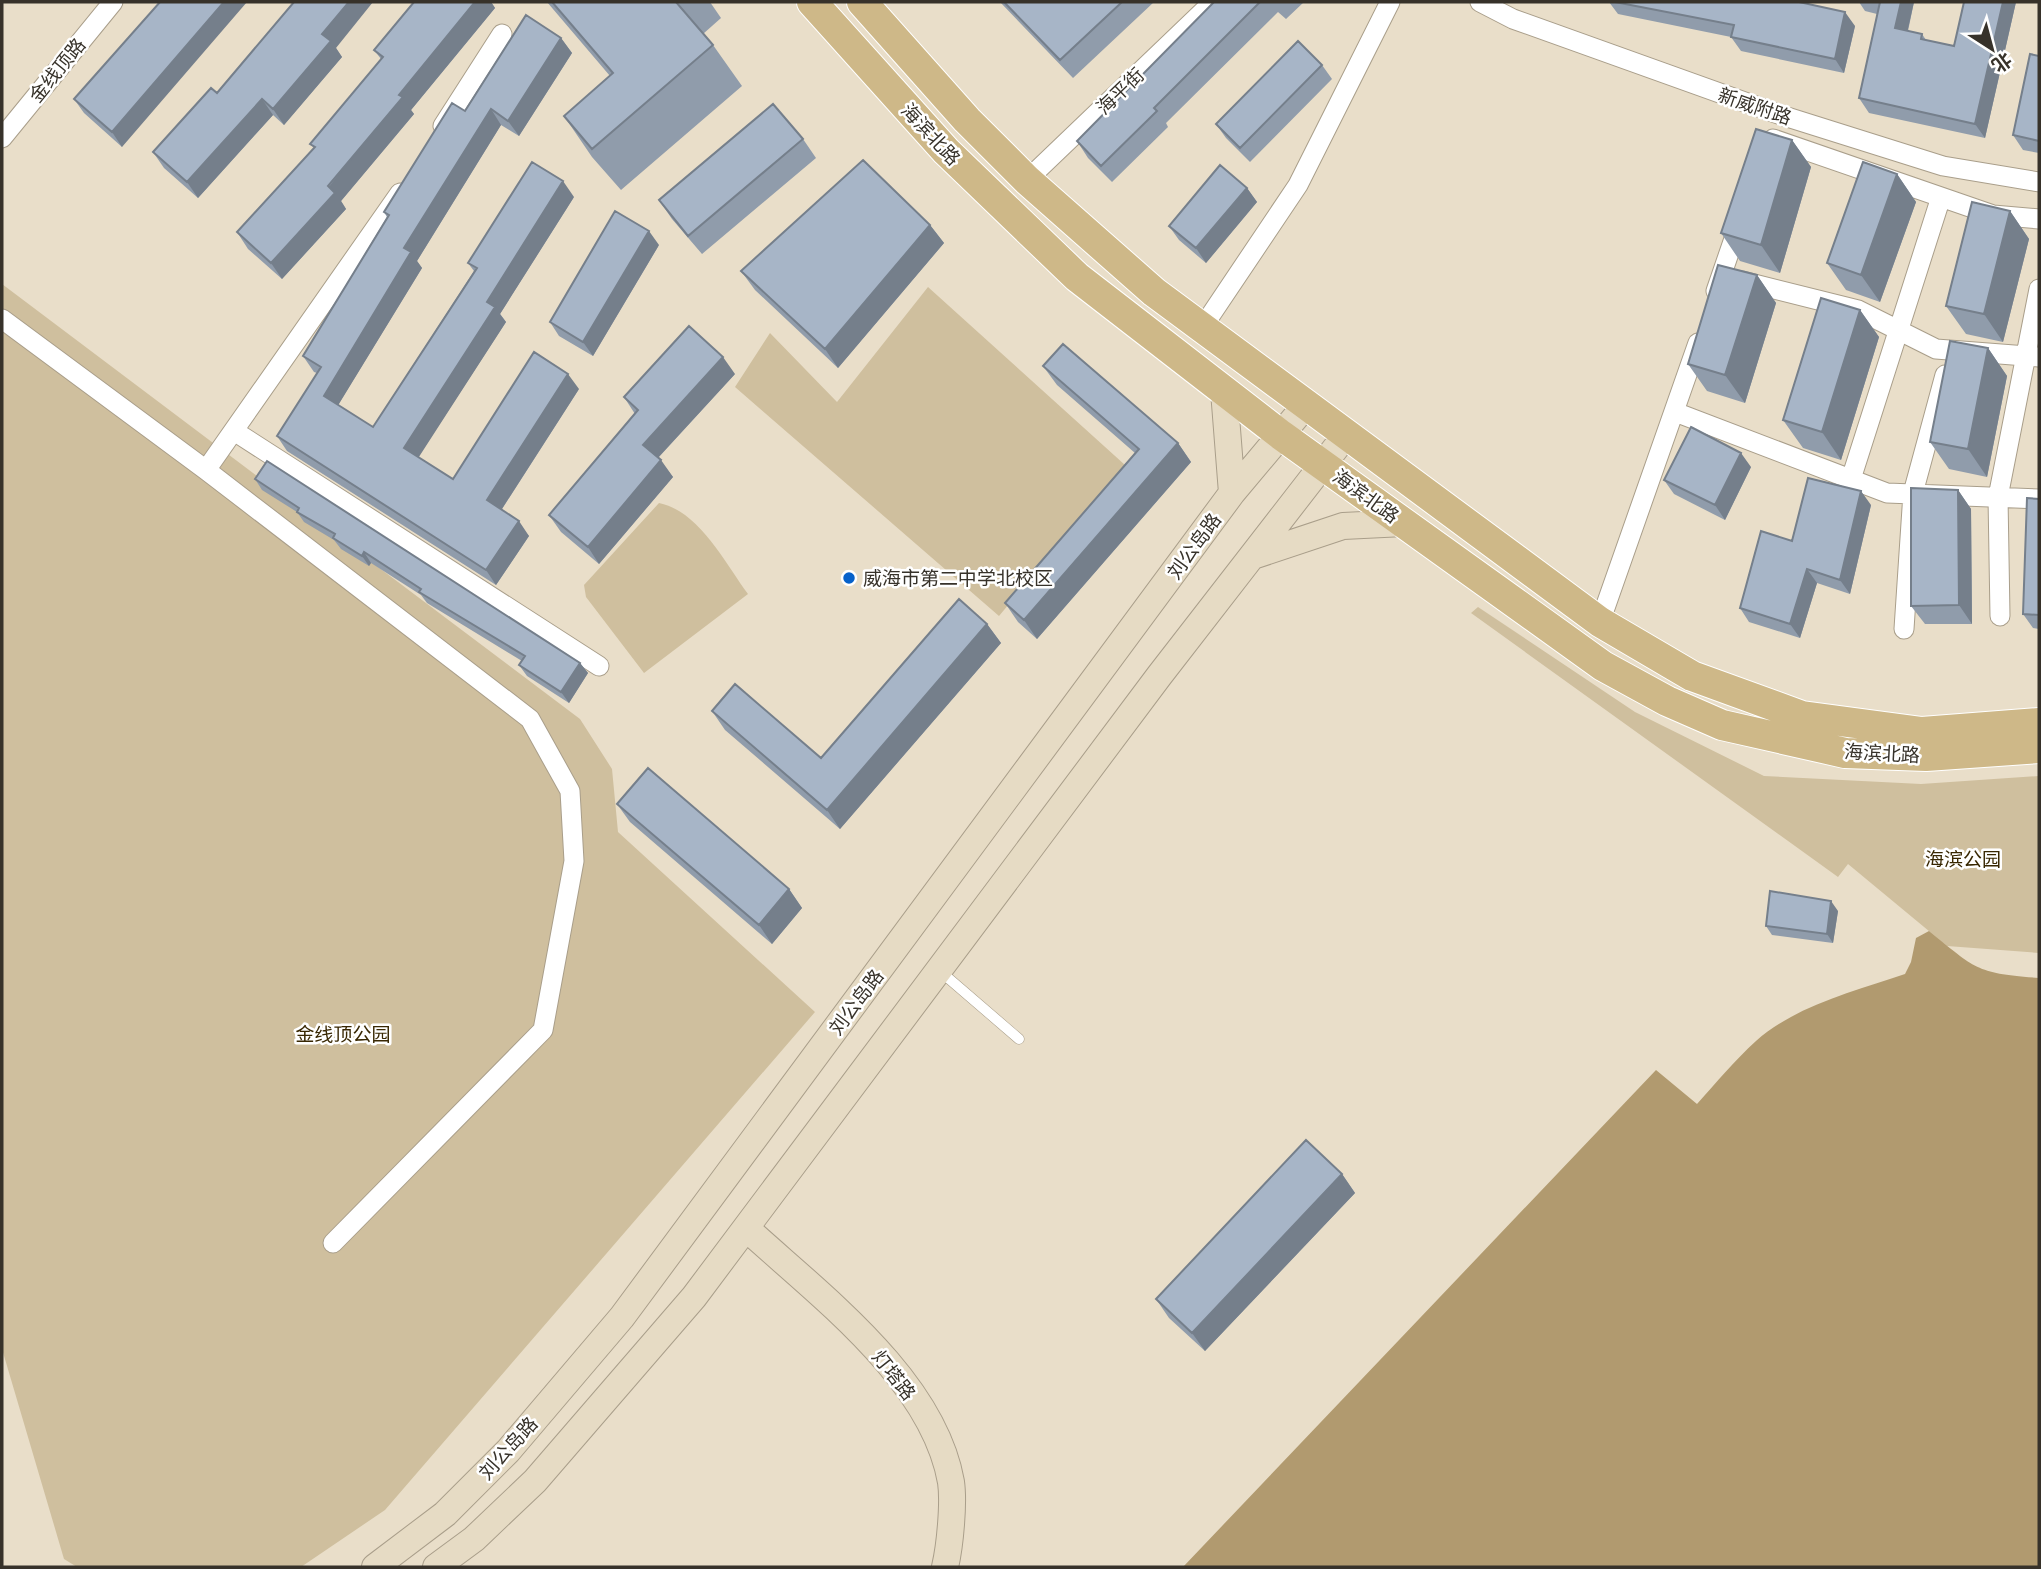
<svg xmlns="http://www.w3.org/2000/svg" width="2041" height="1569" font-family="Mulish,'Noto Sans SC',sans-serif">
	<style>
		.green { fill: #cfbf9e }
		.water { fill: #b19a6f }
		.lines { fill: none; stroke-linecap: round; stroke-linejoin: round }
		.lane-casing { stroke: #a99e8a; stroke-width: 11 }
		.street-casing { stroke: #a99e8a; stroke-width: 21 }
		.secondary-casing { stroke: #a99e8a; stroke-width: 28 }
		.primary-casing { stroke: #fff; stroke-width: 32 }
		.lane { stroke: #fff; stroke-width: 10 }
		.street { stroke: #fff; stroke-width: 19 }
		.secondary { stroke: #e6dbc4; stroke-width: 26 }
		.primary { stroke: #ceb888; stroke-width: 30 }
		.wall { fill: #909cab }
		.shaded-wall { fill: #757f8b }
		.building { fill: #a7b5c7; stroke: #757f8b; stroke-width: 2 }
		.poi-dot { fill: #0661ca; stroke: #fff; stroke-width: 2.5 }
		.labels { text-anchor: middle; stroke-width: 5; stroke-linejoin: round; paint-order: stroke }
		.street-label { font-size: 19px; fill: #37322a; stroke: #fff }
		.poi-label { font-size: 19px; fill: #37322a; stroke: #fff; text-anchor: start }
		.park-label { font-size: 19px; fill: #382702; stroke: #fff }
	</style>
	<rect width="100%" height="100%" fill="#e9dec9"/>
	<path class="green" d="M2,284L580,719L612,769L618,832L815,1012L385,1510L301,1567H77L64,1559L2,1349Z
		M928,287L1125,465L999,616L735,387L770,333L837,402Z
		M659,503C699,511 725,563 748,594L644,673L586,597L584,585Z
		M1478,607L1635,712L1764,776L1921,784L2039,776V953L1947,946L1848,864L1838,877L1471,613Z"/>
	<path class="water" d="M1929,931C1977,970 1976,973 2039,978V1567H1183L1656,1070L1697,1104C1716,1083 1735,1060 1756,1041C1797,1005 1855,991 1905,974L1911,962L1916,938Z"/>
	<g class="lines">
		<defs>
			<path id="lane" d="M940,971L1019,1039"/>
			<path id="street" d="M1480,2L1513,19L1784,116L1943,166L2039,182
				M443,126L502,34
				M2,138L113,2
				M1773,139L1993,215L2039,219
				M1027,180L1213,2
				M1742,281L1858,310L1936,349L2039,357
				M1716,291L1739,224
				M2,319L206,470L530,719L570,791L574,861L543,1030L333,1243
				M1202,328L1298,185L1390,2
				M1675,412L1887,493L2039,499
				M234,431L599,666
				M206,470L400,193
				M1851,479L1941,197
				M2000,616L1998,497L2039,289
				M1600,622L1698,343
				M1904,629L1913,493L1945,375"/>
			<path id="secondary" d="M1224,391L1232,493
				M1253,556L1343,526L1404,523
				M746,1228C819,1295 933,1379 951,1482C954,1503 950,1546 945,1567
				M375,1567L445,1514L508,1451L622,1317L1232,493L1305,406
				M436,1567L474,1539L535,1481L694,1297L1159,676L1345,436"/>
			<path id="primary" d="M812,2L946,151L1077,277L1281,435L1603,666L1667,701L1722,725L1845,753L1926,756L2039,748
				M862,2L967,120L1027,180L1154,292L1600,622L1692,676L1802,716L1922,732L2039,723"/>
		</defs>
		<use href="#lane" class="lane-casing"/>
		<use href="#street" class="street-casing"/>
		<use href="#secondary" class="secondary-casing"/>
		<use href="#primary" class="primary-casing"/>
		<use href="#lane" class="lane"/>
		<use href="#street" class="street"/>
		<use href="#secondary" class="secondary"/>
		<use href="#primary" class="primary"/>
	</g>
	<path class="wall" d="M414,2H491L495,8L411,110L414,114L341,201L346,209L282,279L248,249L237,232L314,148L310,144L381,59L374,50Z
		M547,2H710L721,18L703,34L713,45L742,86L621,190L592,157L564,116L610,76Z
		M1000,2H1154L1073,78Z
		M1214,2H1304L1286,19L1278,12L1166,123L1168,127L1112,182L1088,158L1077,141Z
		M1609,2H1799L1855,26L1844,73L1741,51L1731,37L1618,14Z
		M1859,2H1914L1908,31L1922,34L1926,40L1954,46L1964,2H2016L1985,138L1869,113L1859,98L1877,14L1865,11Z
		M152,13L122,147L84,113L74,99Z
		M561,38L572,53L519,136L501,125L417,261L422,268L338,405L373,427L474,271L468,263L574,197L500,314L506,322L418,457L453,479L579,389L502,509L529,536L496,585L287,451L277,436L317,373L314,372L303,356L387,217L384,212L465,111Z
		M336,48L342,57L284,125L273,115L198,198L164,168L153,152Z
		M2039,56V153L2023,150L2013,135Z
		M1322,65L1332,79L1250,162L1226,138L1216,124Z
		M803,139L816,158L702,254L672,219L659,200Z
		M1792,140L1811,167L1780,273L1740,261L1721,233Z
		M1897,174L1916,202L1880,302L1846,290L1827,263Z
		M1247,188L1257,202L1206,263L1179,240L1169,226Z
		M2010,211L2029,239L2003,342L1966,334L1946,306Z
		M930,225L944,243L838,368L755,290L741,271Z
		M659,245L593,356L559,336L550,322Z
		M1757,275L1776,303L1745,403L1707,391L1688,364Z
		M1860,310L1879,337L1841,460L1803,448L1783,420Z
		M1988,348L2007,376L1987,477L1949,469L1930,442Z
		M1043,366L1178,443L1191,462L1037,639L1018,622L1005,603L1135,453L1057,385Z
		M735,374L658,458L673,477L599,564L561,532L549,515L635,414L624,397Z
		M1751,467L1725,520L1674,494L1664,480Z
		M255,479L580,663L588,673L569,703L527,676L519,665L522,661L427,603L421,595L371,563L369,566L341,549L334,540L304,522L297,512L262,490Z
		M1958,490L1971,509L1972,624H1925L1911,606Z
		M2039,499V629L2033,628L2023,614Z
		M1871,505L1850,594L1817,583L1800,638L1749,622L1740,608L1792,541Z
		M987,624L1001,643L840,829L725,730L712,711L821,758Z
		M617,804L789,889L802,908L772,944L630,822Z
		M1838,911L1833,943L1772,935L1766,926Z
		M1342,1174L1355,1193L1205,1351L1169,1318L1156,1299Z"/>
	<path class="shaded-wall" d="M224,2H247L122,147L112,132Z
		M349,2H373L336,48L342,57L284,125L273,109L322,34Z
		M475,2H491L495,8L411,110L414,114L341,201L346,209L282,279L271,263L399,95Z
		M1901,2H1914L1905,42L1895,28Z
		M2003,2H2016L1985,138L1975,124Z
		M1845,12L1855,26L1844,73L1835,59Z
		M561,38L572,53L519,136L508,121Z
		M262,99L273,115L198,198L187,182Z
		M491,109L501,125L417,261L422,268L334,412L324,396L404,248Z
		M1792,140L1811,167L1780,273L1761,245Z
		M1897,174L1916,202L1880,302L1861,275Z
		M563,181L574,197L500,314L506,322L415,463L404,448L487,302Z
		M1247,188L1257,202L1206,263L1196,248Z
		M2010,211L2029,239L2003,342L1984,314Z
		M930,225L944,243L838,368L825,349Z
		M649,231L659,245L593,356L583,342Z
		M1757,275L1776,303L1745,403L1725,375Z
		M1860,310L1879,337L1841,460L1822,432Z
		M1988,348L2007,376L1987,477L1968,449Z
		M723,357L735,374L655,461L643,445Z
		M568,374L579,389L498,515L487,500Z
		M1178,443L1191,462L1037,639L1024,620Z
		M1741,453L1751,467L1725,520L1715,505Z
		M661,460L673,477L599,564L588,547Z
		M1958,490L1971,509L1972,624L1959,605Z
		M1861,491L1871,505L1850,594L1840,580Z
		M519,521L529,536L496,585L486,570Z
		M364,552L371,563L369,566L362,556Z
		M1807,569L1817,583L1800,638L1790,624Z
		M987,624L1001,643L840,829L827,810Z
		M580,663L588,673L569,703L561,692Z
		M789,889L802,908L772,944L759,925Z
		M1831,901L1838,911L1833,943L1827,934Z
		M1342,1174L1355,1193L1205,1351L1192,1333Z"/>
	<path class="building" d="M160,2H224L112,132L74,99Z
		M294,2H349L322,34L331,41L273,109L262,99L187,182L153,152L211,88L217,93Z
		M414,2H475L399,95L403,97L328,186L335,193L271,263L237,232L315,147L310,144L383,57L374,50Z
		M552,2H676L713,45L592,149L564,116L613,73Z
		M1004,2H1122L1060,60Z
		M1214,2H1260L1154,108L1157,111L1101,166L1077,141Z
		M1615,2H1799L1845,12L1835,59L1731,37L1734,25Z
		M1879,2H1901L1895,28L1922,34L1921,39L1954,46L1964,2H2003L1975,124L1859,98L1880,2Z
		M526,15L561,38L508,121L491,109L404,248L411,252L324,396L373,427L477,268L468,263L532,162L563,181L487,302L495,307L404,448L453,479L534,352L568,374L487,500L519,521L486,570L277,436L321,367L303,356L389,215L384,212L452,103L465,111Z
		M1298,41L1322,65L1240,148L1216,124Z
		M2030,54L2039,56V141L2013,135Z
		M773,104L803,139L688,236L659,200Z
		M1756,129L1792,140L1761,245L1721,233Z
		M863,160L930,225L825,349L741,271Z
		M1863,162L1897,174L1861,275L1827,263Z
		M1220,165L1247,188L1196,248L1169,226Z
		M1972,202L2010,211L1984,314L1946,306Z
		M615,211L649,231L583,342L550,322Z
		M1718,265L1757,275L1725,375L1688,364Z
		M1821,298L1860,310L1822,432L1783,420Z
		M689,326L723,357L643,445L661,460L588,547L549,515L638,410L624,397Z
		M1950,341L1988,348L1968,449L1930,442Z
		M1063,344L1178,443L1024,620L1005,603L1139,449L1043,366Z
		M1691,427L1741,453L1715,505L1664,480Z
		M267,461L580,663L561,692L519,665L525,656L419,592L421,589L364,552L362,556L333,538L335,534L297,512L299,508L255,479Z
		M1808,478L1861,491L1840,580L1807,569L1790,624L1740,608L1761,531L1792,541Z
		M1911,488L1958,490L1959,605L1911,606Z
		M2027,498L2039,499V615L2023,614Z
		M959,599L987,624L827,810L712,711L735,684L821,758Z
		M648,768L789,889L759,925L617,804Z
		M1770,891L1831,901L1827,934L1766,926Z
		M1306,1140L1342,1174L1192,1333L1156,1299Z"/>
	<circle class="poi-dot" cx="849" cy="578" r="7"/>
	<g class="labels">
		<g class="street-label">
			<text transform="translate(57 70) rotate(-51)" y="7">金线顶路</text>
			<text transform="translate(1120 91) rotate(-44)" y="7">海平街</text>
			<text transform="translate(1755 106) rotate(19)" y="7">新威附路</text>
			<text transform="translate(931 134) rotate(47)" y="7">海滨北路</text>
			<text transform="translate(1366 496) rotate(36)" y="7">海滨北路</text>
			<text transform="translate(1194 546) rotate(-54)" y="7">刘公岛路</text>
			<text transform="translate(1882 753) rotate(3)" y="7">海滨北路</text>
			<text transform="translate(856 1002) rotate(-53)" y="7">刘公岛路</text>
			<text transform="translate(894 1375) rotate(52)" y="7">灯塔路</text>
			<text transform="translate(508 1448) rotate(-48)" y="7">刘公岛路</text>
		</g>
		<g class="poi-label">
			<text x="863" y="585">威海市第二中学北校区</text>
		</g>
		<g class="park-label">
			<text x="1963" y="866">海滨公园</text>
			<text x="343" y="1041">金线顶公园</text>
		</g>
	</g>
	<rect width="2041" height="1569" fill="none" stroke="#37322a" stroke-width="7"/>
	<g transform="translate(1992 49) rotate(144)" stroke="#ffffff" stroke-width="5" paint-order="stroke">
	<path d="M0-5L12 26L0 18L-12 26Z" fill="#37322a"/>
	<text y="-10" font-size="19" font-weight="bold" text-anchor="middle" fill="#37322a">北</text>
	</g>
</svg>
